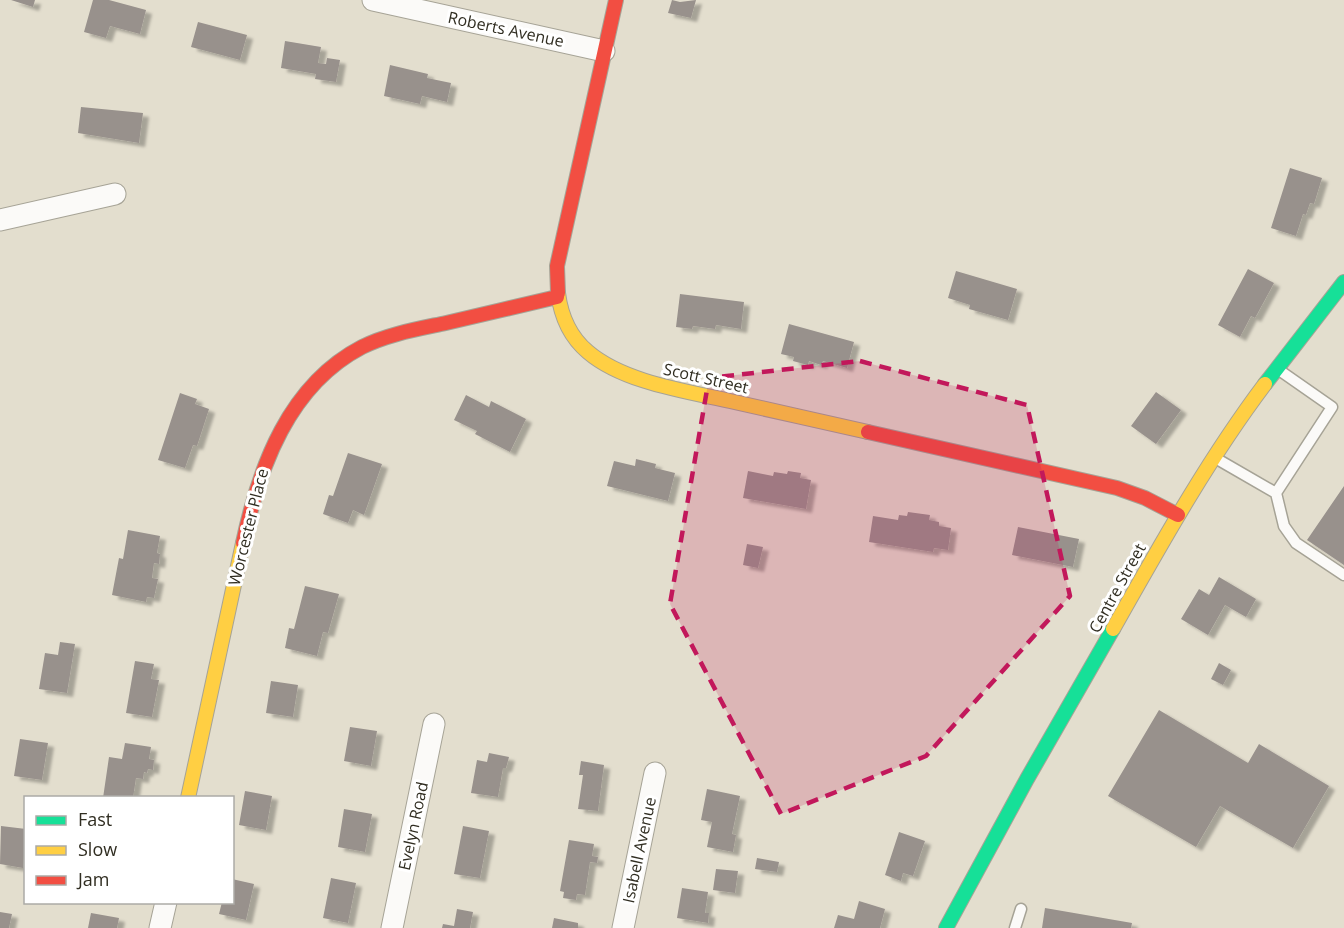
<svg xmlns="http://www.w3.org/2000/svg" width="1344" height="928" font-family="'Open Sans',sans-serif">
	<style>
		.building { fill: #98918c; filter: url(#shadow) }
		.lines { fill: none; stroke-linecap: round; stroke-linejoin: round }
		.lane-casing { stroke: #a6a396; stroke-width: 13 }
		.street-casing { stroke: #a6a396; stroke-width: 23 }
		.fast-casing { stroke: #a6a396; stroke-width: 16 }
		.slow-casing { stroke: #a6a396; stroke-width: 16 }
		.jam-casing { stroke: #a6a396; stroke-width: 16 }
		.lane { stroke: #fbfaf8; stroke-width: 10 }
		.street { stroke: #fbfaf8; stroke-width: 21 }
		.fast { stroke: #16e098; stroke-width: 14 }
		.slow { stroke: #ffcf43; stroke-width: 14 }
		.jam { stroke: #f24e42; stroke-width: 14 }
		.marked { fill: #c2185b; fill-opacity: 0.2; stroke: #c2185b; stroke-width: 4.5; stroke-dasharray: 12 8; stroke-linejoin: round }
		.labels { text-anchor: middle; stroke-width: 6; stroke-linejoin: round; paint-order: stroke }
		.street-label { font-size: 16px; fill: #302d21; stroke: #fff }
	</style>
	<defs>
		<filter id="shadow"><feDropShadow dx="6" dy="4" stdDeviation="1.5" flood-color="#0004"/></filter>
	</defs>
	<rect width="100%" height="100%" fill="#e3dece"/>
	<path class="building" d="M11,0H35L33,7Z
		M93,0H109L146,10L140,34L110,26L106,38L84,32Z
		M672,0L680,2L696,0L691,18L668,13Z
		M198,22L247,35L240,60L191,47Z
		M285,41L321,47L318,63L326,64L327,58L340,60L336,82L315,79L316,74L281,68Z
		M390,65L428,74L427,78L451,83L447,102L422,96L420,104L384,96Z
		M81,107L143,113L139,143L78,133Z
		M1290,168L1322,178L1314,204L1310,203L1306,215L1303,214L1296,236L1271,228Z
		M1248,269L1274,283L1255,318L1251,316L1240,337L1218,325Z
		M956,271L1017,289L1008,320L969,309L970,305L948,298Z
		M680,294L744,302L741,329L716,325L715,329L693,326L692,329L676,327Z
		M789,324L854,342L847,368L823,361L821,365L809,361L808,365L793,361L794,357L781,354Z
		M1156,392L1181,410L1156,444L1131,426Z
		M180,393L197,399L195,404L209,409L197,446L193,445L185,468L158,460Z
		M466,395L489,407L491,401L526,419L510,452L475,434L477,431L454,420Z
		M348,453L382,464L364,515L353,510L348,523L323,514L329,495L333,496Z
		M636,459L656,464L655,468L675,473L668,501L607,486L614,461L635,466Z
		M748,471L773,476L774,472L787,474L788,471L801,473L800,478L811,480L806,509L743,498Z
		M1344,486V565L1307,540Z
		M908,512L930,515L929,520L939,522V526L951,528L948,550L934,548L933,552L869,542L873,516L898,520L899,515L907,516Z
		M1018,527L1079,539L1073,567L1012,555Z
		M128,530L160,536L157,553L160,554L159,564L154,563L152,578L158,579L154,598L147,597L146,602L112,595L119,558L123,559Z
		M747,544L763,547L758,568L743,565Z
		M1219,577L1256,599L1246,617L1225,605L1208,635L1181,619L1199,589L1209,595Z
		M305,586L339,594L328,633L323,632L317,656L285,648L289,628L294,629Z
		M60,642L75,644L67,693L39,689L45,653L58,655Z
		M135,661L154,664L151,679L159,680L152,717L126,713Z
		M1219,663L1231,670L1223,685L1211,679Z
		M271,681L298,685L293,717L266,713Z
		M1159,710L1248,763L1259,744L1329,786L1293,848L1220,806L1196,847L1108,796Z
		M350,727L377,731L371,766L344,761Z
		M20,739L48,743L42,780L14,776Z
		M125,743L151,747L149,759L154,760L153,770L148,769L147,773L144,772L143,779L136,778L133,798H103L109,757L122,759Z
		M489,753L509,757L506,768H503L498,797L471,793L477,760L487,762Z
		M581,761L604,765L598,811L578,809L583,775H579Z
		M707,789L740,796L732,834L736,835L733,852L707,847L712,822L701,820Z
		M245,791L272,796L266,830L239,825Z
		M344,809L372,814L365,852L338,847Z
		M1,826L26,829L23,868L0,864Z
		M463,826L489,831L480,878L454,874Z
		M899,832L925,841L913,876L903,873L901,881L885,875Z
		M569,840L594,844L592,856L598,857L597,863L590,862L585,895L577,894L576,900L563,898L564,892L560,891Z
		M757,858L779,862L777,872L755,869Z
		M716,869L738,871L735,893L713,890Z
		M331,878L356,883L348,923L323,918Z
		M232,879L254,884L246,920L219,914L222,902H232Z
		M682,888L708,892L705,913H709L708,923L677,918Z
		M859,901L885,909L880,928H834L838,915L854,919Z
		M1045,908L1132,923L1131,928H1042Z
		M457,909L473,912L470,928H442L443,924L454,926Z
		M0,912L12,914L9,928H0Z
		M91,913L119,918L117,928H88Z
		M554,918L578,923V928H552Z"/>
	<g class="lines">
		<defs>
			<path id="lane" d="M1217,459L1276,493L1332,407L1279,370
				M1276,493L1284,526L1296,543L1344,575
				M1015,928L1021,909"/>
			<path id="street" d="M373,0L604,51
				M0,220L115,194
				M160,928L166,902
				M392,928L434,724
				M623,928L655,773"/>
			<path id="fast" d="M1265,384L1344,282
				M946,928L1027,779L1113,629"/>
			<path id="slow" d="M558,293C561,316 570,337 588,352C623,382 685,391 730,401C776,411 822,422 868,432
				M1113,629C1160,546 1207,461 1265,384
				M188,798L243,543"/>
			<path id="jam" d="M558,293L557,266L616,0
				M868,432L1117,488L1145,498L1178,515
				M243,543C259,467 289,385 362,347C388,334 418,329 446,323C483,314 520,306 557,297"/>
		</defs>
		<use href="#lane" class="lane-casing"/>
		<use href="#street" class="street-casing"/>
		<use href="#fast" class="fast-casing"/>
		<use href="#slow" class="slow-casing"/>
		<use href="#jam" class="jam-casing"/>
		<use href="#lane" class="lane"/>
		<use href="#street" class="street"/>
		<use href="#fast" class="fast"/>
		<use href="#slow" class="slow"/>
		<use href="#jam" class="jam"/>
	</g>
	<path class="marked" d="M860,361L1027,405L1070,596L926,756L781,814L670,604L709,378Z"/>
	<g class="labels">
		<g class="street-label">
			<text transform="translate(506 29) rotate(12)" y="6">Roberts Avenue</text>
			<text transform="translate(706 378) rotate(13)" y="6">Scott Street</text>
			<text transform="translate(248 527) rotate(-76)" y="6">Worcester Place</text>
			<text transform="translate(1117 588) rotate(-61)" y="6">Centre Street</text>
			<text transform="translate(413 826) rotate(-78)" y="6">Evelyn Road</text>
			<text transform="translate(639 850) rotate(-78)" y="6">Isabell Avenue</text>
		</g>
	</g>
	<rect x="24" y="796" width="210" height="108" fill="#ffffff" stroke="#acaba6" stroke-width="1.5"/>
	<rect x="36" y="816" width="30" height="9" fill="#16e098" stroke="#acaba6" stroke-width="1.5"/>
	<text x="78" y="826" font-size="18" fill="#302d21">Fast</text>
	<rect x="36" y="846" width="30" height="9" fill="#ffcf43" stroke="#acaba6" stroke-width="1.5"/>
	<text x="78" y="856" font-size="18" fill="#302d21">Slow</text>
	<rect x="36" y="876" width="30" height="9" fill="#f24e42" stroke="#acaba6" stroke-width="1.5"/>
	<text x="78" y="886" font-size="18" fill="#302d21">Jam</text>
</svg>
